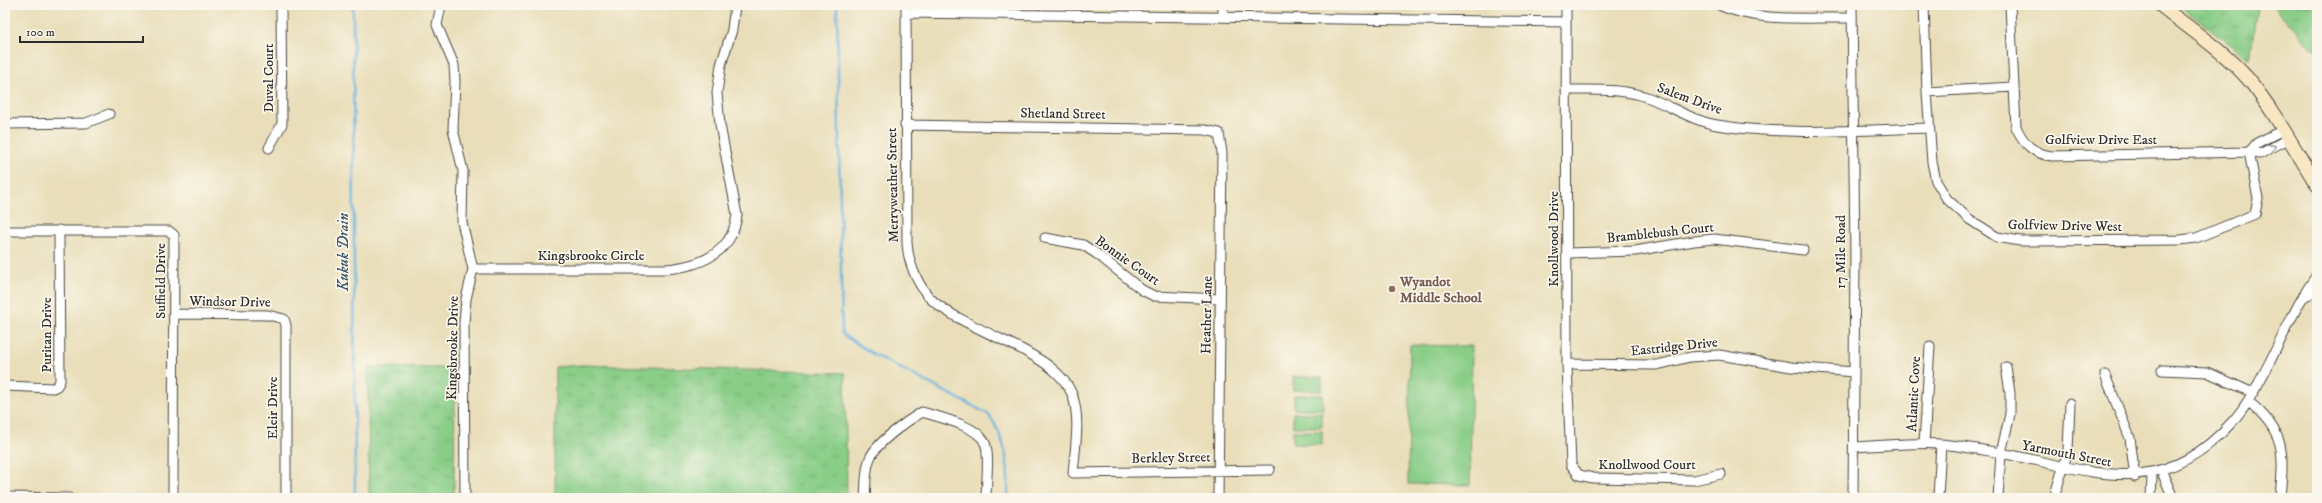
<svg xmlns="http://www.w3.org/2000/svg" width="2322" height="503" font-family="'IM FELL DW Pica',serif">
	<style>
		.grass { fill: url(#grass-tufts); stroke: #5a7c59 }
		.pitch { fill: #89cd87; stroke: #5a7c59 }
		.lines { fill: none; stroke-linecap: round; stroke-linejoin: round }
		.stream { stroke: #65afdd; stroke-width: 2.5 }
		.street-casing { stroke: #484640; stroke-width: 11 }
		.secondary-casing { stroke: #484640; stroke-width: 15 }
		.street { stroke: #fff; stroke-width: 9 }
		.secondary { stroke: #f9e7c3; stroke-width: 13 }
		.oneway { stroke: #a0a0a0 }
		.education-dot { fill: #8d6e63; stroke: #fbf7ec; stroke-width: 1.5 }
		.labels { text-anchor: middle; stroke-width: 3.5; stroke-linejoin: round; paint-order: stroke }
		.street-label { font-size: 14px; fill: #2b2b2b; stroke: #fbf7ec }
		.education-label { font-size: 14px; font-weight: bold; fill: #785e54; stroke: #fbf7ec; text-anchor: start }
		.water-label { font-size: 15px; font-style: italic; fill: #3f5969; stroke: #fbf7ec }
	</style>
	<defs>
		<pattern id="grass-tufts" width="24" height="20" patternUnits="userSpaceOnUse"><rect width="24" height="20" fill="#89cd87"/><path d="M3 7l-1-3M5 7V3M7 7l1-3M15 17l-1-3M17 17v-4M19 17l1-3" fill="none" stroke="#76b075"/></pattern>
	</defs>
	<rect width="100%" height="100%" fill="#fbf7ec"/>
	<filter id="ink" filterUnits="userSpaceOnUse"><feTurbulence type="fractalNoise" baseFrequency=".025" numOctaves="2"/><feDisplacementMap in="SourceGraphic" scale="8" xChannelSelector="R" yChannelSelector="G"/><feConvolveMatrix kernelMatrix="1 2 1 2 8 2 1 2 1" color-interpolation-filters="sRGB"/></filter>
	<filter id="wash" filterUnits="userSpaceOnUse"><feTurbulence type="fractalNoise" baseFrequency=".012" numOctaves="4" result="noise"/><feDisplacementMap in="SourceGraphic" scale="16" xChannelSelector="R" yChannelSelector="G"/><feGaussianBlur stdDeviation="0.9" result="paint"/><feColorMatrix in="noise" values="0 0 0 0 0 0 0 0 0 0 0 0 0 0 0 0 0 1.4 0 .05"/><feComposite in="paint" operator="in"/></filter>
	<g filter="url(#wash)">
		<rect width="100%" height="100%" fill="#e9deb9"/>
		<path class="grass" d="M2180,5H2257L2250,60Z
			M2272,5H2317V52Z
			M581,365L845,373L847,498H555V367Z
			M368,367L455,368L454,498H369Z"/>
		<path class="pitch" d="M1410,345L1472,346L1470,485L1408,484Z
			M1293,377H1322V391L1293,390Z
			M1294,395H1323V409H1294Z
			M1293,413H1322V427H1293Z
			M1293,431H1322V445L1293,444Z"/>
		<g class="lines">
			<path class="stream" d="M353,5L355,498
				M837,5L842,334L873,354L988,414C1007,439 1009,467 1008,498"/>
		</g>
	</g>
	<g filter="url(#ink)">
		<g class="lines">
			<defs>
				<path id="street" d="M441,5L437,25L454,65L455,81L453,129L463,171L462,222L473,269
					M906,5L907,243C908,262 917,284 930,298C947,316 1000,338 1023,350C1043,361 1063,373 1072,394C1081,418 1075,449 1073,473L1270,470
					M1566,5L1567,364L1571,465L1579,475L1593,478L1694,480L1721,474
					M1719,5C1757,23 1811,17 1852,18
					M1852,5L1855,256L1853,498
					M1924,5L1927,92L1932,162L1936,181L1947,199L1969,219L1997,237L2020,241L2180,240L2196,238L2255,214L2258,198L2249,152L2052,156C2033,154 2024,144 2016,127L2010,5
					M906,13L1566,22
					M1223,17V5
					M1566,90C1596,90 1624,88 1652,99C1674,108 1694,121 1717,125C1783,136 1862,130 1929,128
					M1927,92L2013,87
					M5,124L86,123L109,114
					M905,125L1205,130L1219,133L1222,153L1218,498
					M2283,130L2257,143L2249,152L2260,154L2288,139
					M269,148L282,124L281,5
					M5,231H169L174,235L173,498
					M1045,238L1083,245L1097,254L1142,290L1154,296L1220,299
					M1567,253L1635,251L1694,241L1714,239L1803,250
					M473,269H666C700,266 733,253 737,215L720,125L717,93L721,65L732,30L735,5
					M2304,297L2317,290
					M174,314L268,315L284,319L286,325V498
					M1567,364L1657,365L1690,357L1719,355L1791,367L1854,372
					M2162,370L2207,372L2253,393
					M2105,375L2130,438L2135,477
					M5,386L53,388L57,386L60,381L59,230
					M2249,402C2286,432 2284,453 2280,498
					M1924,444L1930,346
					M1854,447C1883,446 1913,442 1941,444C1961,446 1982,450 2001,453C2094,471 2160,503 2233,421C2268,380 2285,319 2317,275
					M2162,472L2173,498
					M5,497L69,498
					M465,498L464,322L466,299L473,269
					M865,498C866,486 865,470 870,458C877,442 907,421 922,412C939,417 978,426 985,443C990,454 986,485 986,498
					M1938,498L1941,444
					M1998,498L2001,453L2010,414V393L2006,367
					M2054,498L2068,451L2070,403
					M2151,498L2152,476"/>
				<path id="secondary" d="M2160,5C2190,29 2224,51 2249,80C2275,112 2295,150 2317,185"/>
			</defs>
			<use href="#street" class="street-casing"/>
			<use href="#secondary" class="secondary-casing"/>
			<use href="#street" class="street"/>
			<use href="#secondary" class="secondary"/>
		</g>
		<defs><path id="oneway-chevron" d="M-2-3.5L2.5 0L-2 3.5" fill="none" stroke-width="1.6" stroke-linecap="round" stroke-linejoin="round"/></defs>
		<use class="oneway" href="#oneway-chevron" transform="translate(2273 147) rotate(-28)"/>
	</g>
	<circle class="education-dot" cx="1392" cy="289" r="4"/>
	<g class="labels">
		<g class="street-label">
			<text transform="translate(268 78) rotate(-90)" y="5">Duval Court</text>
			<text transform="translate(1690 98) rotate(20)" y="5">Salem Drive</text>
			<text transform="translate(1063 113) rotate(1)" y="5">Shetland Street</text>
			<text x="2101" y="144">Golfview Drive East</text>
			<text transform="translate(892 185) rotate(-91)" y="5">Merryweather Street</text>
			<text transform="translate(2065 225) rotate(1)" y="5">Golfview Drive West</text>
			<text transform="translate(1660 232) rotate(-6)" y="5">Bramblebush Court</text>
			<text transform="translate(1553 239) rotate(-90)" y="5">Knollwood Drive</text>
			<text transform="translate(1840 252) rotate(-90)" y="5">17 Mile Road</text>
			<text x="591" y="260">Kingsbrooke Circle</text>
			<text transform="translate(1128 260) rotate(35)" y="5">Bonnie Court</text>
			<text transform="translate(160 281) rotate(-90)" y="5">Suffield Drive</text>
			<text transform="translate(230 301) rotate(1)" y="5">Windsor Drive</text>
			<text transform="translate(1206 315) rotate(-89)" y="5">Heather Lane</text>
			<text transform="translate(46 335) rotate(-90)" y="5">Puritan Drive</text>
			<text transform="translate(1674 346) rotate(-6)" y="5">Eastridge Drive</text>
			<text transform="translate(452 348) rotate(-89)" y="5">Kingsbrooke Drive</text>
			<text transform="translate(1913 394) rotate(-87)" y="5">Atlantic Cove</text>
			<text transform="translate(272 408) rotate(-90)" y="5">Eleir Drive</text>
			<text transform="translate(2067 453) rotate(11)" y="5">Yarmouth Street</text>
			<text transform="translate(1171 457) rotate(-1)" y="5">Berkley Street</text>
			<text x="1647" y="469">Knollwood Court</text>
		</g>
		<g class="education-label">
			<text x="1400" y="286">Wyandot<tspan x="1400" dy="16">Middle School</tspan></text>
		</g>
		<g class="water-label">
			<text transform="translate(343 252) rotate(-90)" y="5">Kukuk Drain</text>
		</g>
	</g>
	<rect width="2322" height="503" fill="none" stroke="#fbf7ec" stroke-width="20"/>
	<path d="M20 36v6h123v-6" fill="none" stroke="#2b2b2b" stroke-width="2"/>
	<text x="26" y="36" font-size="12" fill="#2b2b2b" stroke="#fbf7ec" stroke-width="3" paint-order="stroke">100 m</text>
</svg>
